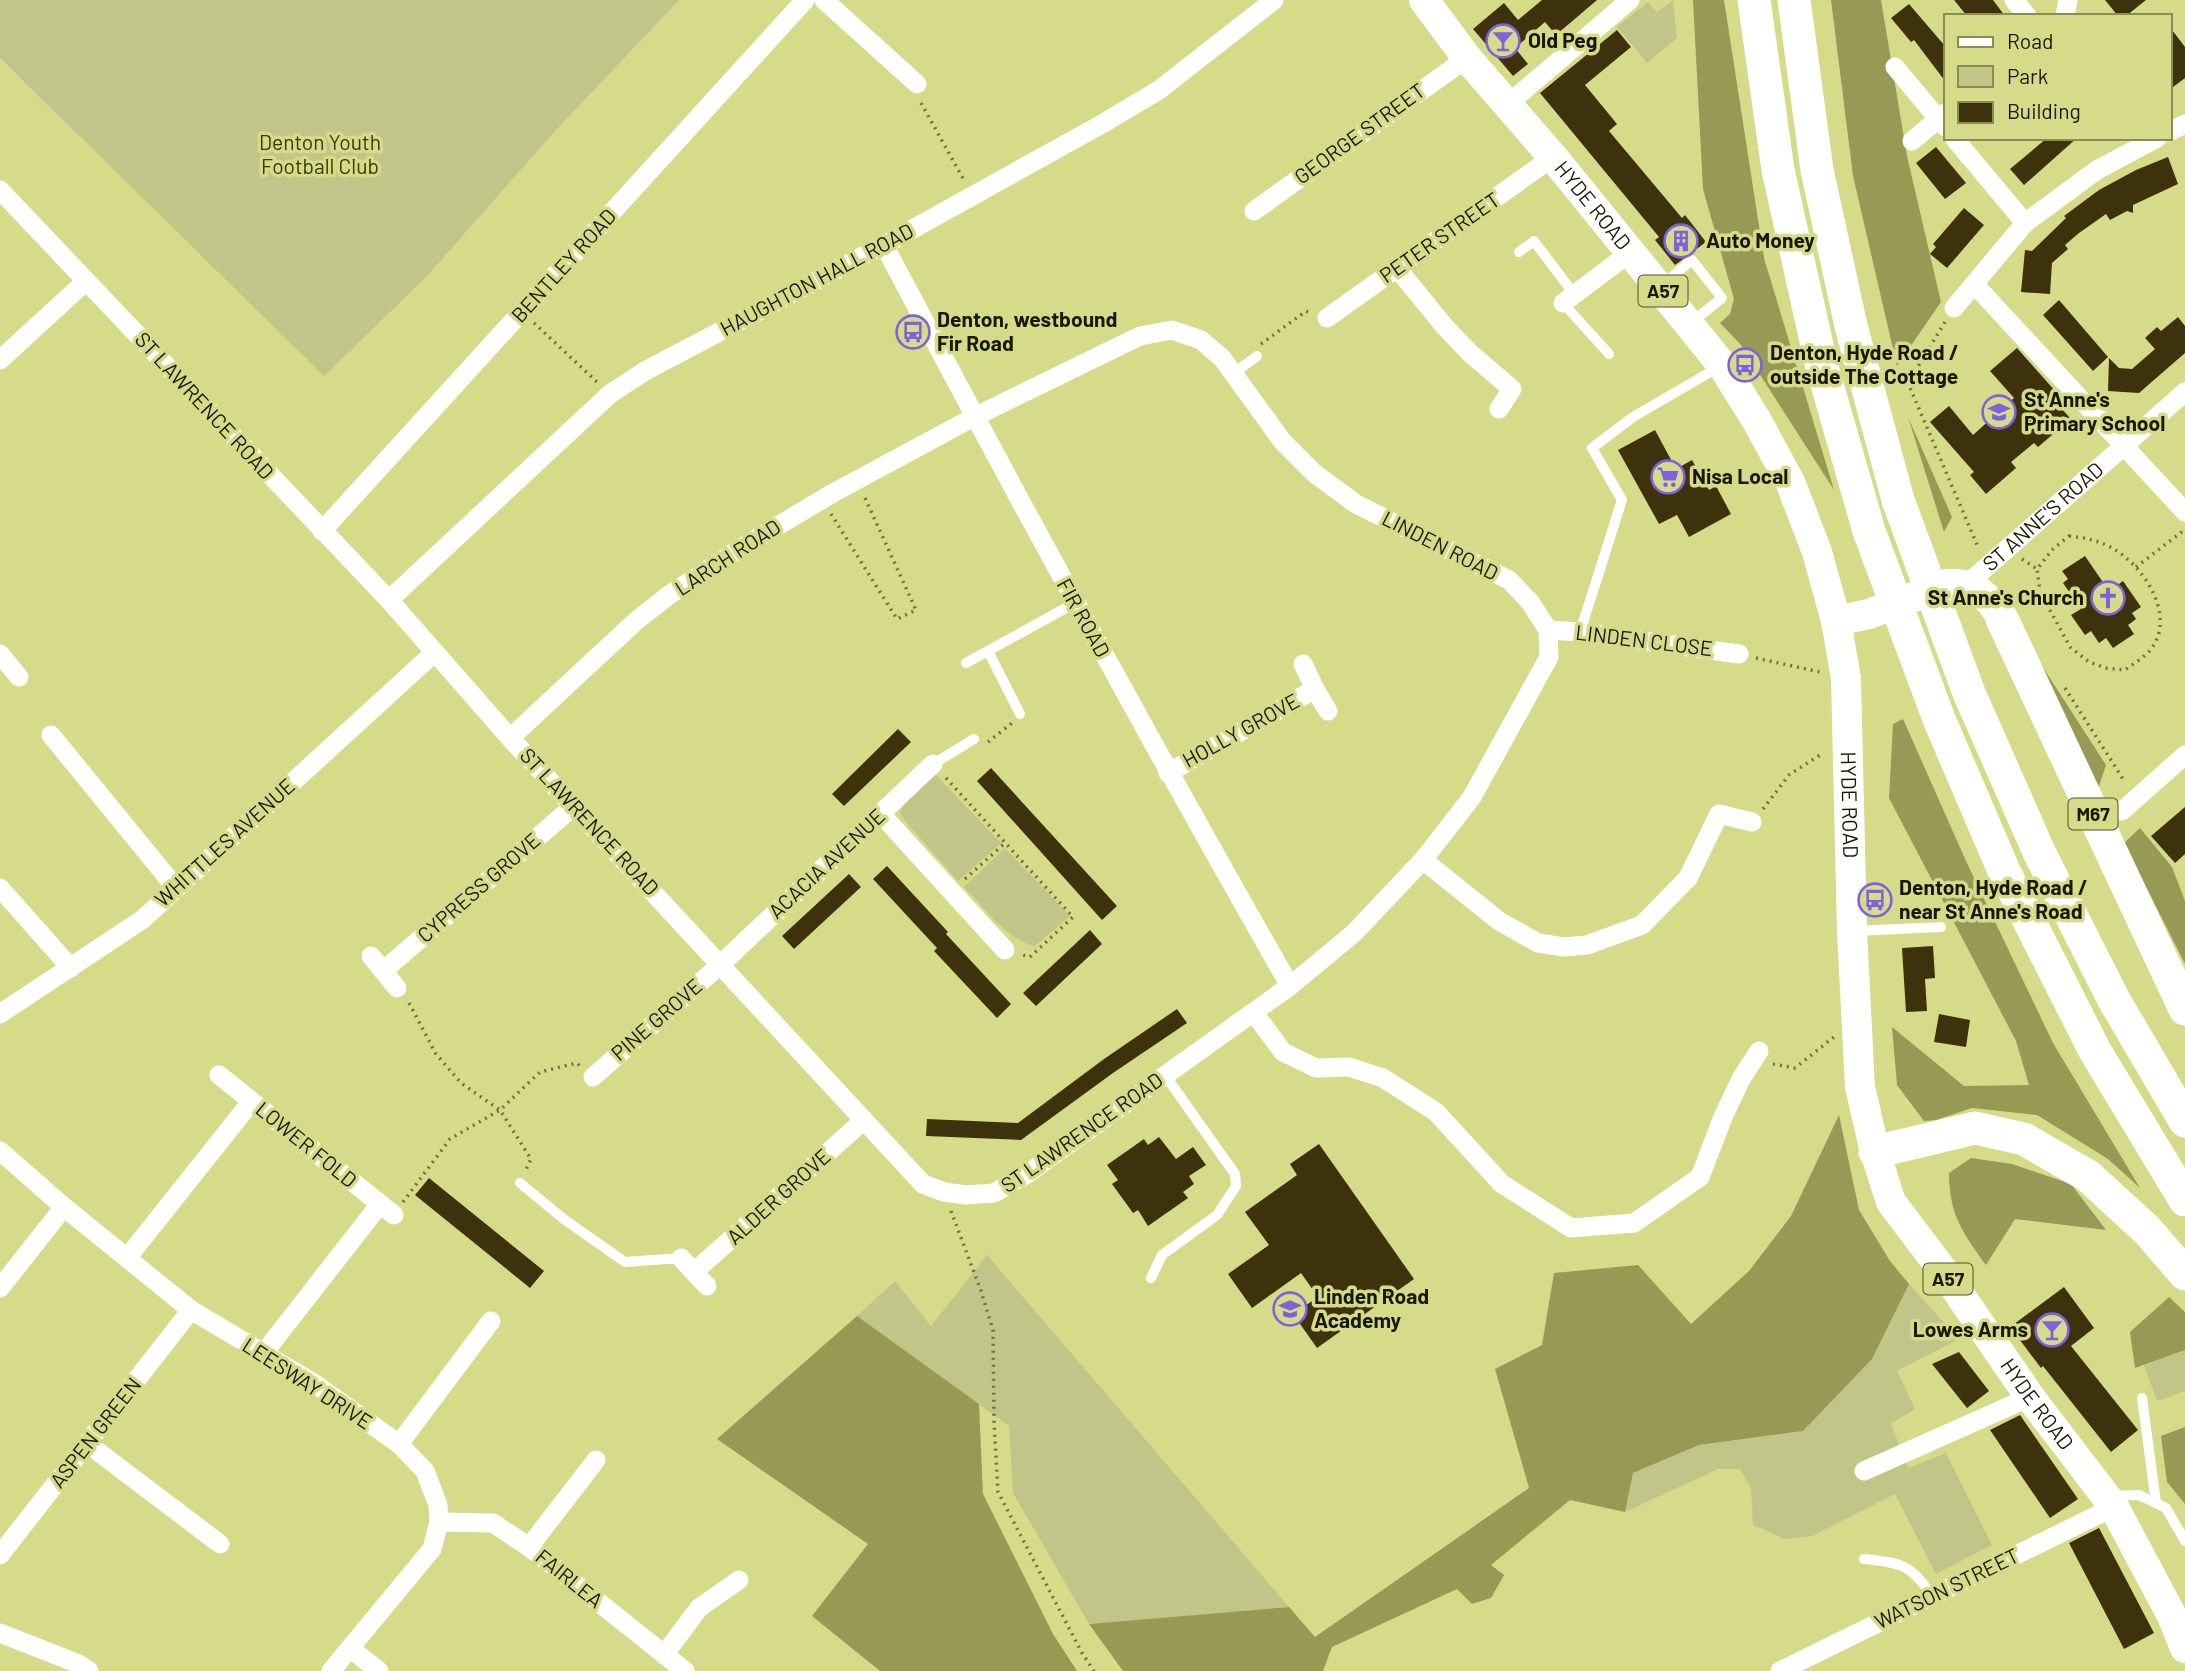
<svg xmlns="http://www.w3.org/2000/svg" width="2185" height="1671" font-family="Barlow,sans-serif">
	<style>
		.green { fill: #c1c587 }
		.forest { fill: #969a55 }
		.building { fill: #3e320d }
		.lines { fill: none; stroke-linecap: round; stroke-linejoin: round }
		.path { stroke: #707240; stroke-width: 3.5; stroke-dasharray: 2 5; stroke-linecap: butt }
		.lane { stroke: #fff; stroke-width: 10 }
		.street { stroke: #fff; stroke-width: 19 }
		.primary { stroke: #fff; stroke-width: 30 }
		.highway { stroke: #fff; stroke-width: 33 }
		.labels { text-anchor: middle; stroke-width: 7; stroke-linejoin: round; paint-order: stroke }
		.shield { fill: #d6db8a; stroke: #515329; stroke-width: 2 }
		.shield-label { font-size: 19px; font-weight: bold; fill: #181900 }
		.poi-label { font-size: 21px; font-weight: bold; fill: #181900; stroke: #d6db8a; text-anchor: start }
		.street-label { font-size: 21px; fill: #181900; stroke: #d6db8a }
		.park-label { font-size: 21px; fill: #383a01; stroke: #d6db8a }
	</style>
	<rect width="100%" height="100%" fill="#d6db8a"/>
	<path class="green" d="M0,0H679L556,130L427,276L324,376L0,58Z
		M1673,0L1677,38L1647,63L1617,27L1648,2L1657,12Z
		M934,773L1001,843L958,881L905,821L900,812L905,803Z
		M1005,848L1070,916L1035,946C1010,943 981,904 964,887Z
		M987,1255L1289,1607L1089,1624L1013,1493L1009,1426L857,1316L895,1281L931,1326Z
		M1909,1284L1959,1339L1897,1371L1915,1409L1891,1424L1908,1468L1946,1453L1992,1545L1936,1574L1895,1494L1812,1536L1785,1539L1753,1525L1751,1488L1740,1469H1718L1625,1512L1633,1473L1699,1445L1803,1431L1871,1359Z
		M2185,1350V1391L2157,1401L2144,1365Z"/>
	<path class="forest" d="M1693,0H1724L1764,258L1834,490L1741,345L1720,323L1730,314L1734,299L1703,189Z
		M1831,0H1881L1907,156L1941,302L1897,366L1853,176Z
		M1908,417L1952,517L1944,532Z
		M2033,652L2106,765L2098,789Z
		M1903,719L1966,861L2053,1043L2140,1188L2108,1159L2037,1115L1972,1108L1936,1120L1924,1121L1897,1085L1892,1027L1964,1086L2029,1085L2016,1041L1889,798L1893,724Z
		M2140,828L2172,867L2185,901V964L2124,843Z
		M1839,1115L1859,1210L1890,1261L1909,1284L1872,1359L1803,1431L1699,1445L1633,1473L1625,1512L1570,1500L1491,1565L1504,1575L1491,1598L1472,1604L1457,1589L1332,1647L1323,1671H1123L1089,1624L1289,1607L1315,1637L1529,1488L1495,1369L1542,1345L1554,1273L1638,1265L1691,1324L1749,1271L1791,1216Z
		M1971,1158L2012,1164L2071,1184L2106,1230L2015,1219L1986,1265C1963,1233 1949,1215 1949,1173Z
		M2169,1297L2185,1312V1350L2135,1368L2130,1332Z
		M857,1316L979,1404L983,1494L1053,1634L1077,1671H880L812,1616L868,1544L717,1439Z
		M2185,1427V1504L2167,1482L2161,1436Z"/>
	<path class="building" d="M1542,0H1597L1556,35L1545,22L1515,48L1528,64L1513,76L1473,29L1504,3L1518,20Z
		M1954,0H1993L2005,16H1967Z
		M2105,0H2146L2126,16H2118Z
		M1909,4L1945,46V81L1914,40L1911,42L1891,18Z
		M2169,26L2185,47V78L2169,90Z
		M1617,30L1631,47L1585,85L1617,124L1609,131L1682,218L1685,215L1706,242L1675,265L1655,240L1659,237L1540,93Z
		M2047,138H2077L2024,185L2010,169Z
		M1936,147L1966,183L1945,199L1916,163Z
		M2168,157L2178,184L2133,205V213L2127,211L2110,220L2106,214L2079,233L2065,245L2068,249L2052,263L2050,294L2021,292L2025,250L2032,251L2066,218L2064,216L2099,190L2136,170Z
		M1964,208L1984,225L1947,268L1930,254L1936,247L1933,244Z
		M2059,300L2108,357L2093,371L2043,315Z
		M2178,317L2185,326V353L2139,393L2108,391L2109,358L2119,368L2132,369L2155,349L2145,338L2157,327L2161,331Z
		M2017,348L2057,393L2052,398L2071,419L2038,447L2034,443L2011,462L2016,468L1986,494L1970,475L1974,472L1930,422L1949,406L1973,435L2014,398L1990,371Z
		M1655,430L1676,469L1692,460L1709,490L1716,486L1731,514L1689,537L1677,515L1659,524L1618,450Z
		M2085,556L2109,591L2123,581L2141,607L2132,613L2136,619L2128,625L2134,634L2113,648L2106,638L2099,643L2091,631L2085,635L2071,615L2081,609L2063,583L2068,579L2062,571Z
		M898,729L911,742L844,806L832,794Z
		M991,768L1117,906L1102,920L977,781Z
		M2185,807V854L2175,863L2151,836Z
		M887,866L948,932L946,934L1011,1004L997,1018L934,951L937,948L873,879Z
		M849,874L861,887L794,949L782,936Z
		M1090,930L1102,944L1036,1006L1023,993Z
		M1933,946L1935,978L1925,979L1927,1011L1906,1012L1902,948Z
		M1177,1009L1187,1023L1113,1073L1021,1140L926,1136L927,1119L1018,1123L1104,1059Z
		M1939,1014L1970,1020L1966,1047L1934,1042Z
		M1159,1137L1176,1159L1193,1147L1206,1165L1189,1176L1194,1184L1183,1192L1188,1198L1148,1226L1138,1210L1133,1213L1112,1184L1118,1180L1107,1165L1144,1139L1148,1145Z
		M1319,1144L1414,1279L1317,1348L1293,1314L1318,1297L1301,1273L1252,1308L1228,1274L1269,1245L1245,1212L1297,1175L1290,1164Z
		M429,1178L544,1271L530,1288L415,1195Z
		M2064,1287L2094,1328L2071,1346L2138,1430L2111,1452L2043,1366L2041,1368L2010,1327Z
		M1959,1352L1989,1391L1967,1408L1932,1364Z
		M2020,1415L2078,1499L2050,1518L1990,1430Z
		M2099,1528L2154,1633L2124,1649L2069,1543Z"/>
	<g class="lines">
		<path class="path" d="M921,103L965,182
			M1945,322L1908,383L1978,547
			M534,323L597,382
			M1261,344L1306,311L1311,313
			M831,514L897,619L916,610L865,498
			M2069,536C2085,538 2098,540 2112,548C2143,565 2177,615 2151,649C2145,657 2133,664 2125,670L2106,668L2089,662L2070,647L2040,592L2037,569L2053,549Z
			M2022,559L2037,569
			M2136,567L2183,531
			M1756,658L1820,672
			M2065,688L2125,782
			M988,742L1012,723
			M946,778L1073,917L1030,957L1023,955
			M1763,809L1789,775L1823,753
			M965,879L1005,843
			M409,1003L436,1054L461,1083L500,1110L531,1159L525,1172
			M1773,1064L1795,1068L1834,1037
			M403,1202L450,1139L500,1110L540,1072L577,1063L580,1066
			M951,1211L981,1291L993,1330L994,1421L998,1492L1082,1653L1094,1671"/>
		<path class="lane" d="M1519,252L1534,241L1574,294
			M1662,285L1692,260L1722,298L1692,322
			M1563,303L1609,354
			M1233,374L1257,356
			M1580,632L1622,500L1592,448L1633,417L1719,367
			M988,651L1020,714
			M966,663L1075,603
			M933,764L974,739
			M1856,931L1941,927
			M520,1183L565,1220L625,1262L681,1258
			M1151,1278L1162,1255L1217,1215L1236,1186L1235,1174L1165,1075
			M2142,1398L2156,1503
			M2112,1496L2139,1495L2166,1508L2185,1541
			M1864,1559C1901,1563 1911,1564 1932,1596"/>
		<g class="street">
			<path d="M824,0L917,84"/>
			<path d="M2014,0L2027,16"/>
			<path d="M2065,16L2068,0"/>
			<path d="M1895,67L1945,127"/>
			<path d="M1508,104L1630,0"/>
			<path d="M2169,132L2185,124"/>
			<path d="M1954,138L2025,223"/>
			<path d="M1912,141L1945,113"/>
			<path d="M0,190L389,600L510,738L923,1184L944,1192L966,1195L994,1193L1027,1174L1290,986L1354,933L1423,860L1472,797L1549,657L1548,630L1530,602L1509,580L1356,504L1314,473L1283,442L1222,358L1201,340L1172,330L1140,336L974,417L833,493L739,549L669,595L636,621L510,738"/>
			<path d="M1254,211L1467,58"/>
			<path d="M884,245C1015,494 1150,741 1290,986"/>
			<path d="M1397,268L1445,327L1470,353L1512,389L1499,409"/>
			<path d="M1975,285L2185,512"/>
			<path d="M1563,303L1631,252"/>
			<path d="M1954,308L2025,223L2097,170L2157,138"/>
			<path d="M1327,318L1553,157"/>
			<path d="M0,360L86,281"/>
			<path d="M322,531L805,0"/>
			<path id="s1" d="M1966,585L2185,392"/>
			<path d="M389,600L610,394L645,371L884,245L1102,124L1159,90L1274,0"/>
			<path d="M1548,630L1580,632L1739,654"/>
			<path d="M0,654L19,677"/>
			<path d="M1303,664L1315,689"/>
			<path d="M51,735L176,888"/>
			<path d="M1168,773L1315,689L1328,711"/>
			<path d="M2122,811L2185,755"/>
			<path d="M881,814L1005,950"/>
			<path d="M1423,860L1499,921L1538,943L1564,947L1587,945L1642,925L1688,878L1719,814L1752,822"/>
			<path d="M0,888L71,968"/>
			<path d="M371,956L397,988"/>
			<path d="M383,971L575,805"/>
			<path d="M1254,1013L1283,1052L1316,1068L1349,1067L1383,1078L1436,1112L1502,1184L1571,1228L1634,1223L1700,1177L1723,1117L1741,1079L1759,1051"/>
			<path d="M0,1014L143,919L435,652"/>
			<path d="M219,1075L394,1215"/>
			<path d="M593,1077L721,964L933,764"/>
			<path d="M0,1151L64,1207L191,1310L315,1384L399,1444L425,1471L438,1505L439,1522L432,1549L331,1671"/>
			<path d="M127,1258L251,1102"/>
			<path d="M681,1258L707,1286"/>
			<path d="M694,1272L863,1121"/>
			<path d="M0,1288L64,1207"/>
			<path d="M263,1354L380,1204"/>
			<path d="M88,1444L220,1544"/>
			<path d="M399,1444L491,1321"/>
			<path d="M1864,1471L2030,1397"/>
			<path d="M439,1522L493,1523L529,1547L685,1671"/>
			<path d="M529,1547L596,1460"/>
			<path d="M0,1555L191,1310"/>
			<path d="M0,1633L79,1664L89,1671"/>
			<path d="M351,1649L379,1671"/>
			<path d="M664,1655L699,1608L739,1580"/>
			<path d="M1780,1671L2114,1507"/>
		</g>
		<g class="primary">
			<path id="s2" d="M1424,0L1467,58L1553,157L1722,365L1757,421L1791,484L1817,552L1836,621L1846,678L1852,931L1860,1087L1875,1152L1891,1202L1944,1272L2030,1397L2114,1507L2172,1616L2185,1648"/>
			<path d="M1836,621L1869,614L1947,584C1974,581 1990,597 2002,619"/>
		</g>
		<path class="highway" d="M1754,0L1778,170L1821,363L1869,531L1939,719L2004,871L2095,1051L2185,1200
			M1794,0L1817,170L1851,326L1898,500L1969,693L2040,854L2114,1000L2185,1121
			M2002,619L2185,1009
			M1875,1152L1975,1128L2024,1139L2088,1176L2147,1230L2185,1274"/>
	</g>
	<defs>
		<symbol id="bar-ring" viewBox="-11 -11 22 22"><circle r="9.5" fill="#d6db8a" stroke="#8061dc" stroke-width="1.5"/><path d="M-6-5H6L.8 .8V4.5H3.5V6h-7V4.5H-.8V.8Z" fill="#8061dc"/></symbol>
		<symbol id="building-ring" viewBox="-11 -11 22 22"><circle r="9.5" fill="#d6db8a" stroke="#8061dc" stroke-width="1.5"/><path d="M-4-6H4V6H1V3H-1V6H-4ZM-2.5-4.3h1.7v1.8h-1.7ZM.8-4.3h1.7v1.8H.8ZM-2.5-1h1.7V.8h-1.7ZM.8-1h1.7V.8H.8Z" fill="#8061dc"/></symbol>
		<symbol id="bus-ring" viewBox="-11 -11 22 22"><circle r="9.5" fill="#d6db8a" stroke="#8061dc" stroke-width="1.5"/><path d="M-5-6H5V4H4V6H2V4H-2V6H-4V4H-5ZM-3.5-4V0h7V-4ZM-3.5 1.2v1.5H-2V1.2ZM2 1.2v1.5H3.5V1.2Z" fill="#8061dc"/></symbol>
		<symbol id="school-ring" viewBox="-11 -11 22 22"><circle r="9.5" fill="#d6db8a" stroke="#8061dc" stroke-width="1.5"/><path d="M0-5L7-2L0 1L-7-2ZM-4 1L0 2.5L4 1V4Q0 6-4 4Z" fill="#8061dc"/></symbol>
		<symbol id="supermarket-ring" viewBox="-11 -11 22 22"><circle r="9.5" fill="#d6db8a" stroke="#8061dc" stroke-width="1.5"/><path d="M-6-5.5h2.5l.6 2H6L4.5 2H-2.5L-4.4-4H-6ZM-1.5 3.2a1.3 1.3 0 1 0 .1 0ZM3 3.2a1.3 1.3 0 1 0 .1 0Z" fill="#8061dc"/></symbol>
		<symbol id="church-ring" viewBox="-11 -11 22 22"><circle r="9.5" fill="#d6db8a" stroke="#8061dc" stroke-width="1.5"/><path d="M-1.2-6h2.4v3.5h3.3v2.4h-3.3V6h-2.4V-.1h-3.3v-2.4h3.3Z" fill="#8061dc"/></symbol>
	</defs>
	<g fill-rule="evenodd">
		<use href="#bar-ring" x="1484" y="22" width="38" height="38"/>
		<use href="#building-ring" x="1662" y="222" width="38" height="38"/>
		<use href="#bus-ring" x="894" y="313" width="38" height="38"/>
		<use href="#bus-ring" x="1726" y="346" width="38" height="38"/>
		<use href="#school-ring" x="1980" y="393" width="38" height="38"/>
		<use href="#supermarket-ring" x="1649" y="458" width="38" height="38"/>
		<use href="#church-ring" x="2089" y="579" width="38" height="38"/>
		<use href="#bus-ring" x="1856" y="881" width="38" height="38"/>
		<use href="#school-ring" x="1271" y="1290" width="38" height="38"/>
		<use href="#bar-ring" x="2033" y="1311" width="38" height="38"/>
	</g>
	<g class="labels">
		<g class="shield">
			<rect x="1638.5" y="275.5" width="49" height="31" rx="5"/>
			<rect x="2068.5" y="798.5" width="49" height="31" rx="5"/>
			<rect x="1923.5" y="1263.5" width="49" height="31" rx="5"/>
		</g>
		<g class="shield-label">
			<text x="1663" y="298">A57</text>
			<text x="2093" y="821">M67</text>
			<text x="1948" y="1286">A57</text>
		</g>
		<g class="poi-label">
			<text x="1528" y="48">Old Peg</text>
			<text x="1706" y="248">Auto Money</text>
			<text x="937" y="327">Denton, westbound<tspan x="937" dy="24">Fir Road</tspan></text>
			<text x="1770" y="360">Denton, Hyde Road /<tspan x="1770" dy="24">outside The Cottage</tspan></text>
			<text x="2024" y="407">St Anne's<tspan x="2024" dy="24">Primary School</tspan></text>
			<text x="1692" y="484">Nisa Local</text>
			<text x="2084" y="605" text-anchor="end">St Anne's Church</text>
			<text x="1899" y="895">Denton, Hyde Road /<tspan x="1899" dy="24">near St Anne's Road</tspan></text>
			<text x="1314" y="1304">Linden Road<tspan x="1314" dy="24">Academy</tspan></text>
			<text x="2028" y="1337" text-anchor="end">Lowes Arms</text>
		</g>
		<g class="street-label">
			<text transform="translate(1360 134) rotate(-36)" y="7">GEORGE STREET</text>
			<text dy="7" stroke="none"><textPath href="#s2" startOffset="266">HYDE ROAD</textPath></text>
			<text transform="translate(1440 238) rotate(-35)" y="7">PETER STREET</text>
			<text transform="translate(564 266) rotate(-48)" y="7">BENTLEY ROAD</text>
			<text transform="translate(817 280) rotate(-28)" y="7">HAUGHTON HALL ROAD</text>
			<text transform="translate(204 406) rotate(47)" y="7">ST LAWRENCE ROAD</text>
			<text dy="7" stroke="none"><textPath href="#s1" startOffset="103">ST ANNE'S ROAD</textPath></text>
			<text transform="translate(1440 546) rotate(27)" y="7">LINDEN ROAD</text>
			<text transform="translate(728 558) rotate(-33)" y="7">LARCH ROAD</text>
			<text transform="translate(1083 618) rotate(61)" y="7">FIR ROAD</text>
			<text transform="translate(1644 641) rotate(7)" y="7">LINDEN CLOSE</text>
			<text transform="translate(1241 731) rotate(-29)" y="7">HOLLY GROVE</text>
			<text dy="7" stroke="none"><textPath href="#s2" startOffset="938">HYDE ROAD</textPath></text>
			<text transform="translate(589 822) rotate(47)" y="7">ST LAWRENCE ROAD</text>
			<text transform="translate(225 843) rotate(-42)" y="7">WHITTLES AVENUE</text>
			<text transform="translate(827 864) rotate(-43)" y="7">ACACIA AVENUE</text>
			<text transform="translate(479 888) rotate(-41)" y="7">CYPRESS GROVE</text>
			<text transform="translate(657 1020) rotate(-41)" y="7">PINE GROVE</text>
			<text transform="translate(1082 1133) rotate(-35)" y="7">ST LAWRENCE ROAD</text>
			<text transform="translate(306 1145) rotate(39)" y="7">LOWER FOLD</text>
			<text transform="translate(779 1197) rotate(-42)" y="7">ALDER GROVE</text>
			<text transform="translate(307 1384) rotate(33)" y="7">LEESWAY DRIVE</text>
			<text dy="7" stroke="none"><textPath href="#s2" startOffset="1589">HYDE ROAD</textPath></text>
			<text transform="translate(96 1433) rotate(-52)" y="7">ASPEN GREEN</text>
			<text transform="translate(569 1579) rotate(39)" y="7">FAIRLEA</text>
			<text transform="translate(1947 1589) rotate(-26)" y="7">WATSON STREET</text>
		</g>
		<g class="park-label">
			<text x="320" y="150">Denton Youth<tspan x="320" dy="24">Football Club</tspan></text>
		</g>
	</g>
	<rect x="1944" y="14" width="228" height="126" fill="#d6db8a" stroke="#8a8d53" stroke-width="2"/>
	<rect x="1958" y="37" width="35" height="10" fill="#ffffff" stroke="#8a8d53" stroke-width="2"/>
	<text x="2007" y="49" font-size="21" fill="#181900">Road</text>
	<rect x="1958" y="66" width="35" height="21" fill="#c1c587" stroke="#8a8d53" stroke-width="2"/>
	<text x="2007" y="84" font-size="21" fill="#181900">Park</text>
	<rect x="1958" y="102" width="35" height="21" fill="#3e320d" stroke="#8a8d53" stroke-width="2"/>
	<text x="2007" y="119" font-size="21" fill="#181900">Building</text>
</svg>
